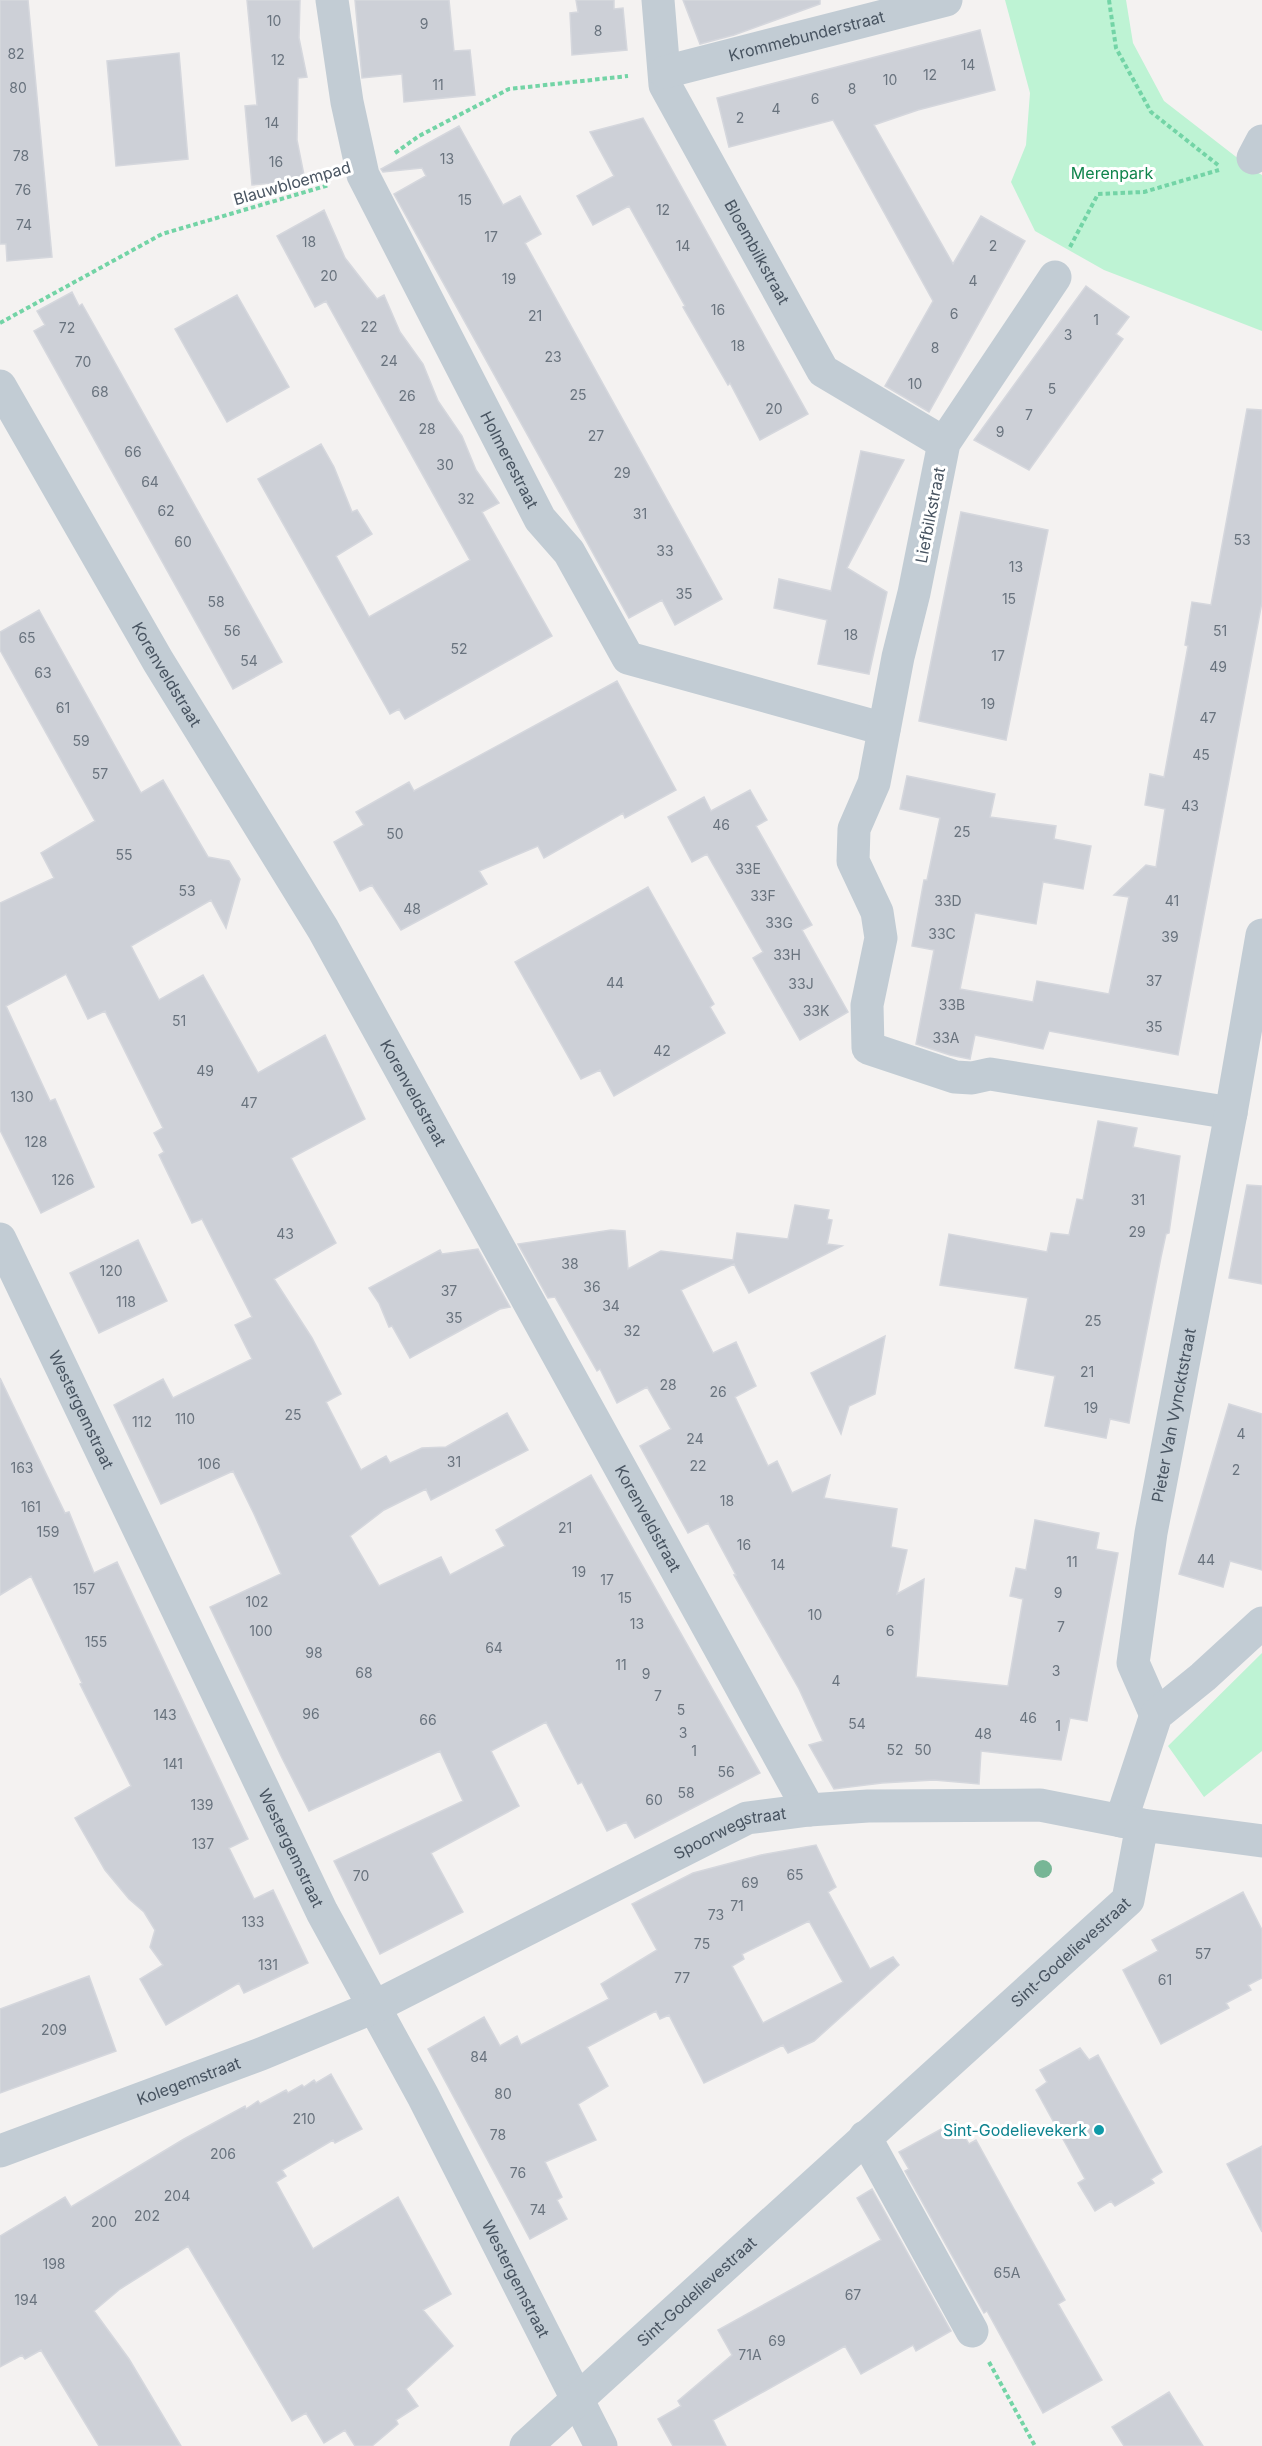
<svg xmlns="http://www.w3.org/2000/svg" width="1262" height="2446" font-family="Inter,sans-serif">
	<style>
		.green { fill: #bef3d4 }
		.building { fill: #cdd0d7; stroke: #d5d7dd; stroke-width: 1.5; fill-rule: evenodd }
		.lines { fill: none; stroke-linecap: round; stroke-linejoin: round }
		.path { stroke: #73d4a6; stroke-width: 4; stroke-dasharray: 4.5 3; stroke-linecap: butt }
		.minor { stroke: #c2ccd4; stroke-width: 33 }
		.tree { fill: #77b696 }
		.culture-dot { fill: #0f9aa8; stroke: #fff; stroke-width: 2 }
		.labels { text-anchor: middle; stroke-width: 6; stroke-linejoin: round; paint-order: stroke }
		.number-label { font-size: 14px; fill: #69737e }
		.street-label { font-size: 16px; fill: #485461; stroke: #fff }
		.park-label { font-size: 16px; fill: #10844c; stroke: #fff }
		.culture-label { font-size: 16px; fill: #0d838f; stroke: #fff; text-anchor: end }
	</style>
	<rect width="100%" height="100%" fill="#f4f2f1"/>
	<path class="green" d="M1005,0H1126L1133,43L1164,101L1253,170L1262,175V331L1104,270L1035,231L1011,182L1026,145L1030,93Z
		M1262,1653V1751L1204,1797L1168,1746Z"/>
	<path class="building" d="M0,0H28L52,257L7,261L6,244H0Z
		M247,0H300L299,38L307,77L298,78L297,140L305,180L252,185L245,106L257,105Z
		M355,0H449L454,51L470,50L475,95L404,102L402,74L362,78Z
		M576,0H614V9L623,8L627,50L572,55L570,13L578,12Z
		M683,0H820V4L734,35L700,44Z
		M980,30L995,90L918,110L874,125L953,264L981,216L1025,241L929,412L885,386L933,301L833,120L729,147L717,98Z
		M179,53L188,159L116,166L107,61Z
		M643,118L808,414L760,440L730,383L728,385L683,307L685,306L629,206L593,225L577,196L614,176L590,132Z
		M459,126L503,205L520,196L541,234L525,243L722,599L675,625L662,600L629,618L394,194L426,176L422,168L383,172L381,169Z
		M324,210L345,258L377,299L384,295L400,332L423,364L438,401L462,436L476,470L499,503L482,512L552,636L405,719L399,709L390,714L258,479L321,444L334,467L352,512L357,510L372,534L336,556L369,617L470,560L326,301L315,307L277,236Z
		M1086,286L1129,317L1116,334L1123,339L1029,470L974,440Z
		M72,292L79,306L82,304L99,334L282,662L233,689L34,331L45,325L37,311Z
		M237,295L289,387L227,422L175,329Z
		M1247,409L1262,410V602L1178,1055L1049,1031L1043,1049L975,1035L970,1059L950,1055L916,1044L934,950L912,946L924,880H927L940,818L900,809L907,776L995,794L990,817L1056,826L1054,839L1091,846L1083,889L1043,882L1036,924L975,913L960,989L1033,1002L1037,981L1109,994L1129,897L1114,895L1146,865L1156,867L1165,809L1145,805L1150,774L1164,777L1188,646L1185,645L1192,602L1211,605Z
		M861,451L904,460L847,568L887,592L869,674L818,664L827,620L774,608L779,579L831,591Z
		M961,512L1048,530L1006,740L919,721Z
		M39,610L141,793L163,780L208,857L229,861L240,879L226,928L211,900L131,946L159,1000L203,975L258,1073L325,1035L365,1119L291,1158L336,1243L274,1279L312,1338L341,1394L326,1402L361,1470L386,1456L390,1463L422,1448L446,1447L507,1413L528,1450L431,1500L426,1489L384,1510L350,1536L379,1586L441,1557L450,1575L505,1546L496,1530L591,1475L760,1773L635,1838L626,1822L607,1831L582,1782L578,1784L546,1722L491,1751L519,1806L431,1853L463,1912L380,1954L334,1861L463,1801L440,1751L309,1811L282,1758L210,1607L281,1574L254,1514L233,1471L161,1504L114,1405L163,1379L173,1398L252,1359L235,1325L252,1317L202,1219L192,1223L159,1155L164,1152L154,1133L163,1128L105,1011L88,1019L66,974L6,1006L50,1101L55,1099L94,1187L41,1213L0,1130V903L54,878L41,853L95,821L0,650V632Z
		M617,681L676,790L625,818L623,813L544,858L538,846L479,871L487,884L401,930L372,885L360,891L334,842L364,825L356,812L409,782L414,791Z
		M750,790L767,820L756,826L812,925L802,930L848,1012L800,1040L753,958L763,952L707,854L692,862L668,817L704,797L711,811Z
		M648,887L714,1004L710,1007L725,1033L614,1096L600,1070L581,1079L515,962Z
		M1098,1121L1137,1128L1133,1147L1180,1156L1169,1233L1166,1234L1161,1257L1129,1423L1110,1419L1106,1438L1045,1426L1055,1376L1015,1368L1028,1298L940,1285L949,1234L1047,1252L1051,1233L1069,1235L1077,1199L1083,1200Z
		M1247,1185L1262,1186V1284L1229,1278Z
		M795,1205L829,1210L827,1219L832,1220L827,1244L842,1246L749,1293L734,1264L681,1290L713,1353L736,1342L756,1386L735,1397L768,1466L777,1461L792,1493L830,1475L824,1498L897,1509L891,1547L907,1550L897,1594L924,1579L916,1677L1008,1686L1023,1599L1010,1596L1016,1568L1026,1570L1035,1520L1099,1533L1096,1549L1118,1553L1087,1721L1070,1718L1061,1760L981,1751L979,1784L934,1780L882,1783L834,1789L809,1745L823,1741L799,1689L734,1575H736L708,1523L688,1533L640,1446L671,1429L647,1387L617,1403L600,1369L597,1371L555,1297L548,1298L518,1244L611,1230L625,1231L628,1269L661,1251L733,1260L737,1233L788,1239Z
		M138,1240L167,1301L99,1333L70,1273Z
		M478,1249L510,1307L500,1309L410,1358L392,1326L389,1327L379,1303L369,1288L440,1250L442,1254Z
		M885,1336L875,1394L849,1406L841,1434L811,1373Z
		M0,1378L65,1513L69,1512L94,1573L117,1562L248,1839L229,1848L254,1899L273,1890L308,1963L244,1993L239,1983L166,2025L140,1979L163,1965L150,1947L155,1930L144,1912L129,1899L105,1870L75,1818L131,1786L80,1684L82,1683L31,1576L0,1595Z
		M1229,1404L1262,1414V1570L1230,1561L1223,1587L1179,1574Z
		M816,1845L836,1887L828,1892L870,1969L893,1957L899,1965L814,2041L788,2053L783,2045L704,2083L669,2015L660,2019L656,2011L587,2047L608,2086L578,2104L596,2140L545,2162L562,2197L557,2200L567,2219L530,2239L428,2049L484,2017L500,2046L517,2036L521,2045L609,1999L601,1984L657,1950L632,1904L693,1873L761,1855ZM809,1921L843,1982L763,2023L732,1966L744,1959L742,1954Z
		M1243,1892L1262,1930V1978L1248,1985L1251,1990L1226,2003L1229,2008L1161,2044L1123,1970L1158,1951L1152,1940Z
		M89,1976L116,2051L0,2093V2009Z
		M1080,2048L1089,2060L1098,2055L1162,2172L1151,2179L1154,2183L1115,2206L1111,2201L1095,2211L1078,2183L1085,2179L1036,2090L1047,2082L1040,2070Z
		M331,2074L362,2129L335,2143L333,2140L282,2170L286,2176L276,2182L313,2249L398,2197L451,2294L423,2310L453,2346L406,2389L418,2406L396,2420L398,2424L372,2446H355L345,2430L324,2443L306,2413L292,2421L188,2246L120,2289L94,2311L129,2359L181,2446H99L41,2350L25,2359L22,2355L0,2367V2236L65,2197L71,2207L184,2139L245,2106L246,2109L258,2101L260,2104L286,2090L288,2093L302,2085L304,2087L314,2080L316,2083Z
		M956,2121L969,2144L976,2140L1014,2209L1065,2300L1058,2304L1102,2380L1043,2413L987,2311L984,2313L905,2171L909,2169L899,2152Z
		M1262,2146V2232L1227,2164Z
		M872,2189L951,2331L916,2351L913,2345L861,2374L845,2346L713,2420L726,2446H673L658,2419L681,2406L678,2401L732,2355L718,2330L881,2240L857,2198Z
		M1169,2392L1203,2446H1124L1112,2427Z"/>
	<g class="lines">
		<path class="path" d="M1109,0L1116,48L1151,112L1218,165
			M395,153L419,136L509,89L628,76
			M1070,247L1098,194L1144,192L1219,170
			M0,323L162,234L329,185
			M989,2362L1035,2446"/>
		<g class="minor">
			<path id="s1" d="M332,0L347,102L363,175L540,519L569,552L628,658L884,729"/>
			<path id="s2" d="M658,0L665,85L823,371L944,443"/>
			<path id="s3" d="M665,72L946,0"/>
			<path d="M1253,158L1262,141"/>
			<path d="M1055,277L944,443L914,593L898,657L874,783L854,829L853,861L877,912L881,938L867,1005L868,1048L955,1077L972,1078L990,1074L1231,1113"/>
			<path id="s4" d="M0,386L158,661L323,929L809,1810"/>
			<path id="s5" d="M0,1239L322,1912L423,2096L601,2446"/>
			<path id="s6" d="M1156,1715L1133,1663L1151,1533L1231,1113L1262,935"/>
			<path d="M1121,1821L1156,1715L1203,1677L1262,1623"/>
			<path d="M865,2137L972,2331"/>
			<path id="s7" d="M0,2151L261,2054L374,2007L747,1818L809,1810L868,1806L1040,1805L1142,1825"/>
			<path id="s8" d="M526,2446L1128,1900L1142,1825L1262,1841"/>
		</g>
	</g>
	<circle class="tree" cx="1043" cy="1869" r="9"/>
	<circle class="culture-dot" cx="1099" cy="2130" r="6"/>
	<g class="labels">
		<g class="number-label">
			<text x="274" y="26">10</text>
			<text x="424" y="29">9</text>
			<text x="598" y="36">8</text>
			<text x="16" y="59">82</text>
			<text x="278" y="65">12</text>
			<text x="968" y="70">14</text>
			<text x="930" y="80">12</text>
			<text x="890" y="85">10</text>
			<text x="438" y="90">11</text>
			<text x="18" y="93">80</text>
			<text x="852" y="94">8</text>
			<text x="815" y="104">6</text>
			<text x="776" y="114">4</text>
			<text x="740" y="123">2</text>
			<text x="272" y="128">14</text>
			<text x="21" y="161">78</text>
			<text x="447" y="164">13</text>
			<text x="276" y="167">16</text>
			<text x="23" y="195">76</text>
			<text x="465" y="205">15</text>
			<text x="663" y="215">12</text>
			<text x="24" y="230">74</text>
			<text x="491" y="242">17</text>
			<text x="309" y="247">18</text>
			<text x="683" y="251">14</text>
			<text x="993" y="251">2</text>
			<text x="329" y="281">20</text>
			<text x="509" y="284">19</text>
			<text x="973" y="286">4</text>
			<text x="718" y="315">16</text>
			<text x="954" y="319">6</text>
			<text x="535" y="321">21</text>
			<text x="1096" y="325">1</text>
			<text x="369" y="332">22</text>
			<text x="67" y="333">72</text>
			<text x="1068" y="340">3</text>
			<text x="738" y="351">18</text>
			<text x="935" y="353">8</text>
			<text x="553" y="362">23</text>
			<text x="389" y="366">24</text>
			<text x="83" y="367">70</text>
			<text x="915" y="389">10</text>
			<text x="1052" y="394">5</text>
			<text x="100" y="397">68</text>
			<text x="578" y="400">25</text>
			<text x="407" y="401">26</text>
			<text x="774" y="414">20</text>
			<text x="1029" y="420">7</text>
			<text x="427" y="434">28</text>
			<text x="1000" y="437">9</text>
			<text x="596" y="441">27</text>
			<text x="133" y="457">66</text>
			<text x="445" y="470">30</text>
			<text x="622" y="478">29</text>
			<text x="150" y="487">64</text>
			<text x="466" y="504">32</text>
			<text x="166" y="516">62</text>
			<text x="640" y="519">31</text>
			<text x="1242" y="545">53</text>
			<text x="183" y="547">60</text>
			<text x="665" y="556">33</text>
			<text x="1016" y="572">13</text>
			<text x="684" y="599">35</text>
			<text x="1009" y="604">15</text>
			<text x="216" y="607">58</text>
			<text x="232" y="636">56</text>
			<text x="1220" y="636">51</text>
			<text x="851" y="640">18</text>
			<text x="27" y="643">65</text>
			<text x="459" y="654">52</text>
			<text x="998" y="661">17</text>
			<text x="249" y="666">54</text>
			<text x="1218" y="672">49</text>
			<text x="43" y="678">63</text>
			<text x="988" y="709">19</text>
			<text x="63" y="713">61</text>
			<text x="1208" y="723">47</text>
			<text x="81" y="746">59</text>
			<text x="1201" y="760">45</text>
			<text x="100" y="779">57</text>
			<text x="1190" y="811">43</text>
			<text x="721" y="830">46</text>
			<text x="962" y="837">25</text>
			<text x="395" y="839">50</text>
			<text x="124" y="860">55</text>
			<text x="748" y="874">33E</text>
			<text x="187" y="896">53</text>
			<text x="763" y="901">33F</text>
			<text x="948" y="906">33D</text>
			<text x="1172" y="906">41</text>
			<text x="412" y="914">48</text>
			<text x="779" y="928">33G</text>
			<text x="942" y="939">33C</text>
			<text x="1170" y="942">39</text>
			<text x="787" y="960">33H</text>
			<text x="1154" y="986">37</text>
			<text x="615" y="988">44</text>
			<text x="801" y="989">33J</text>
			<text x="952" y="1010">33B</text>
			<text x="816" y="1016">33K</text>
			<text x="179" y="1026">51</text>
			<text x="1154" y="1032">35</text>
			<text x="946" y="1043">33A</text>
			<text x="662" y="1056">42</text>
			<text x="205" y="1076">49</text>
			<text x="22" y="1102">130</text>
			<text x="249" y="1108">47</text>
			<text x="36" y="1147">128</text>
			<text x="63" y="1185">126</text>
			<text x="1138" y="1205">31</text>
			<text x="1137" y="1237">29</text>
			<text x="285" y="1239">43</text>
			<text x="570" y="1269">38</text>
			<text x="111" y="1276">120</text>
			<text x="592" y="1292">36</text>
			<text x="449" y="1296">37</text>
			<text x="126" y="1307">118</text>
			<text x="611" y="1311">34</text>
			<text x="454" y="1323">35</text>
			<text x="1093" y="1326">25</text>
			<text x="632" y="1336">32</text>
			<text x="1087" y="1377">21</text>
			<text x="668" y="1390">28</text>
			<text x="718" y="1397">26</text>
			<text x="1091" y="1413">19</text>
			<text x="293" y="1420">25</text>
			<text x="185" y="1424">110</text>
			<text x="142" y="1427">112</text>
			<text x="1241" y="1439">4</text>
			<text x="695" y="1444">24</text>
			<text x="454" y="1467">31</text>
			<text x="209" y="1469">106</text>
			<text x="698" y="1471">22</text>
			<text x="22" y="1473">163</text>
			<text x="1236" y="1475">2</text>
			<text x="727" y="1506">18</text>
			<text x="31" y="1512">161</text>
			<text x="565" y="1533">21</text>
			<text x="48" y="1537">159</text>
			<text x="744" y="1550">16</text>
			<text x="1206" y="1565">44</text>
			<text x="1072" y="1567">11</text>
			<text x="778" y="1570">14</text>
			<text x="579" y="1577">19</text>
			<text x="607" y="1585">17</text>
			<text x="84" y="1594">157</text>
			<text x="1058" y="1598">9</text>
			<text x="625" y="1603">15</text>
			<text x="257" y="1607">102</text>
			<text x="815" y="1620">10</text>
			<text x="637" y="1629">13</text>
			<text x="1061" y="1632">7</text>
			<text x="261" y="1636">100</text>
			<text x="890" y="1636">6</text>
			<text x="96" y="1647">155</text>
			<text x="494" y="1653">64</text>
			<text x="314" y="1658">98</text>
			<text x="621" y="1670">11</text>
			<text x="1056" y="1676">3</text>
			<text x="364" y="1678">68</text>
			<text x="646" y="1679">9</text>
			<text x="836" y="1686">4</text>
			<text x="658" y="1701">7</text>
			<text x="681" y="1715">5</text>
			<text x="311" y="1719">96</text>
			<text x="165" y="1720">143</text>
			<text x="1028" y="1723">46</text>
			<text x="428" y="1725">66</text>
			<text x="857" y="1729">54</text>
			<text x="1058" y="1731">1</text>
			<text x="683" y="1738">3</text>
			<text x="983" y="1739">48</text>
			<text x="895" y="1755">52</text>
			<text x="923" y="1755">50</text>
			<text x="694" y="1756">1</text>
			<text x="173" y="1769">141</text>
			<text x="726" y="1777">56</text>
			<text x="686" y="1798">58</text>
			<text x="654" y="1805">60</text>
			<text x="202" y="1810">139</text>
			<text x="203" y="1849">137</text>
			<text x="795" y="1880">65</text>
			<text x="361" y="1881">70</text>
			<text x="750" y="1888">69</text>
			<text x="737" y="1911">71</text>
			<text x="716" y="1920">73</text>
			<text x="253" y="1927">133</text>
			<text x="702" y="1949">75</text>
			<text x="1203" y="1959">57</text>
			<text x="268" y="1970">131</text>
			<text x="682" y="1983">77</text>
			<text x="1165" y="1985">61</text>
			<text x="54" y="2035">209</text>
			<text x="479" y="2062">84</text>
			<text x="503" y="2099">80</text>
			<text x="304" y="2124">210</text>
			<text x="498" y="2140">78</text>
			<text x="223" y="2159">206</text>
			<text x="518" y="2178">76</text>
			<text x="177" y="2201">204</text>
			<text x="538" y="2215">74</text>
			<text x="147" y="2221">202</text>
			<text x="104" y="2227">200</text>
			<text x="54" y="2269">198</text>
			<text x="1007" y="2278">65A</text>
			<text x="853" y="2300">67</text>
			<text x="26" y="2305">194</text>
			<text x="777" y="2346">69</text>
			<text x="750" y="2360">71A</text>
		</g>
		<g class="street-label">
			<text dy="6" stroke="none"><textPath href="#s3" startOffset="146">Krommebunderstraat</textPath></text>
			<text transform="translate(292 183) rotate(-16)" y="6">Blauwbloempad</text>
			<text dy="6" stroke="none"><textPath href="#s2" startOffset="276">Bloembilkstraat</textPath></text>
			<text dy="6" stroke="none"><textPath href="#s1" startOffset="498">Holmerestraat</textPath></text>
			<text transform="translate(930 515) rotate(-79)" y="6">Liefbilkstraat</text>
			<text dy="6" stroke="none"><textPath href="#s4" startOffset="333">Korenveldstraat</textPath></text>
			<text dy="6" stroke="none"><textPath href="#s4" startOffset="819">Korenveldstraat</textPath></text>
			<text dy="6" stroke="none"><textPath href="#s5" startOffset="189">Westergemstraat</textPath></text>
			<text dy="6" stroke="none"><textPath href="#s6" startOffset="308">Pieter Van Vyncktstraat</textPath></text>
			<text dy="6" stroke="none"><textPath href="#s4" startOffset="1305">Korenveldstraat</textPath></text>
			<text dy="6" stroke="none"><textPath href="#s7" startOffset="798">Spoorwegstraat</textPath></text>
			<text dy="6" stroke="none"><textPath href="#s5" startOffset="675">Westergemstraat</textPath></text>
			<text dy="6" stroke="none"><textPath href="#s8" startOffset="735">Sint-Godelievestraat</textPath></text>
			<text dy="6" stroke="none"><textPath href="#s7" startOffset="201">Kolegemstraat</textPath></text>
			<text dy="6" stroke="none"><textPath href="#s5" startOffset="1161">Westergemstraat</textPath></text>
			<text dy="6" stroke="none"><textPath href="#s8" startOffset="230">Sint-Godelievestraat</textPath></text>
		</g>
		<g class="park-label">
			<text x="1112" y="179">Merenpark</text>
		</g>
		<g class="culture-label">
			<text x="1087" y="2136">Sint-Godelievekerk</text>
		</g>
	</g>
</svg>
